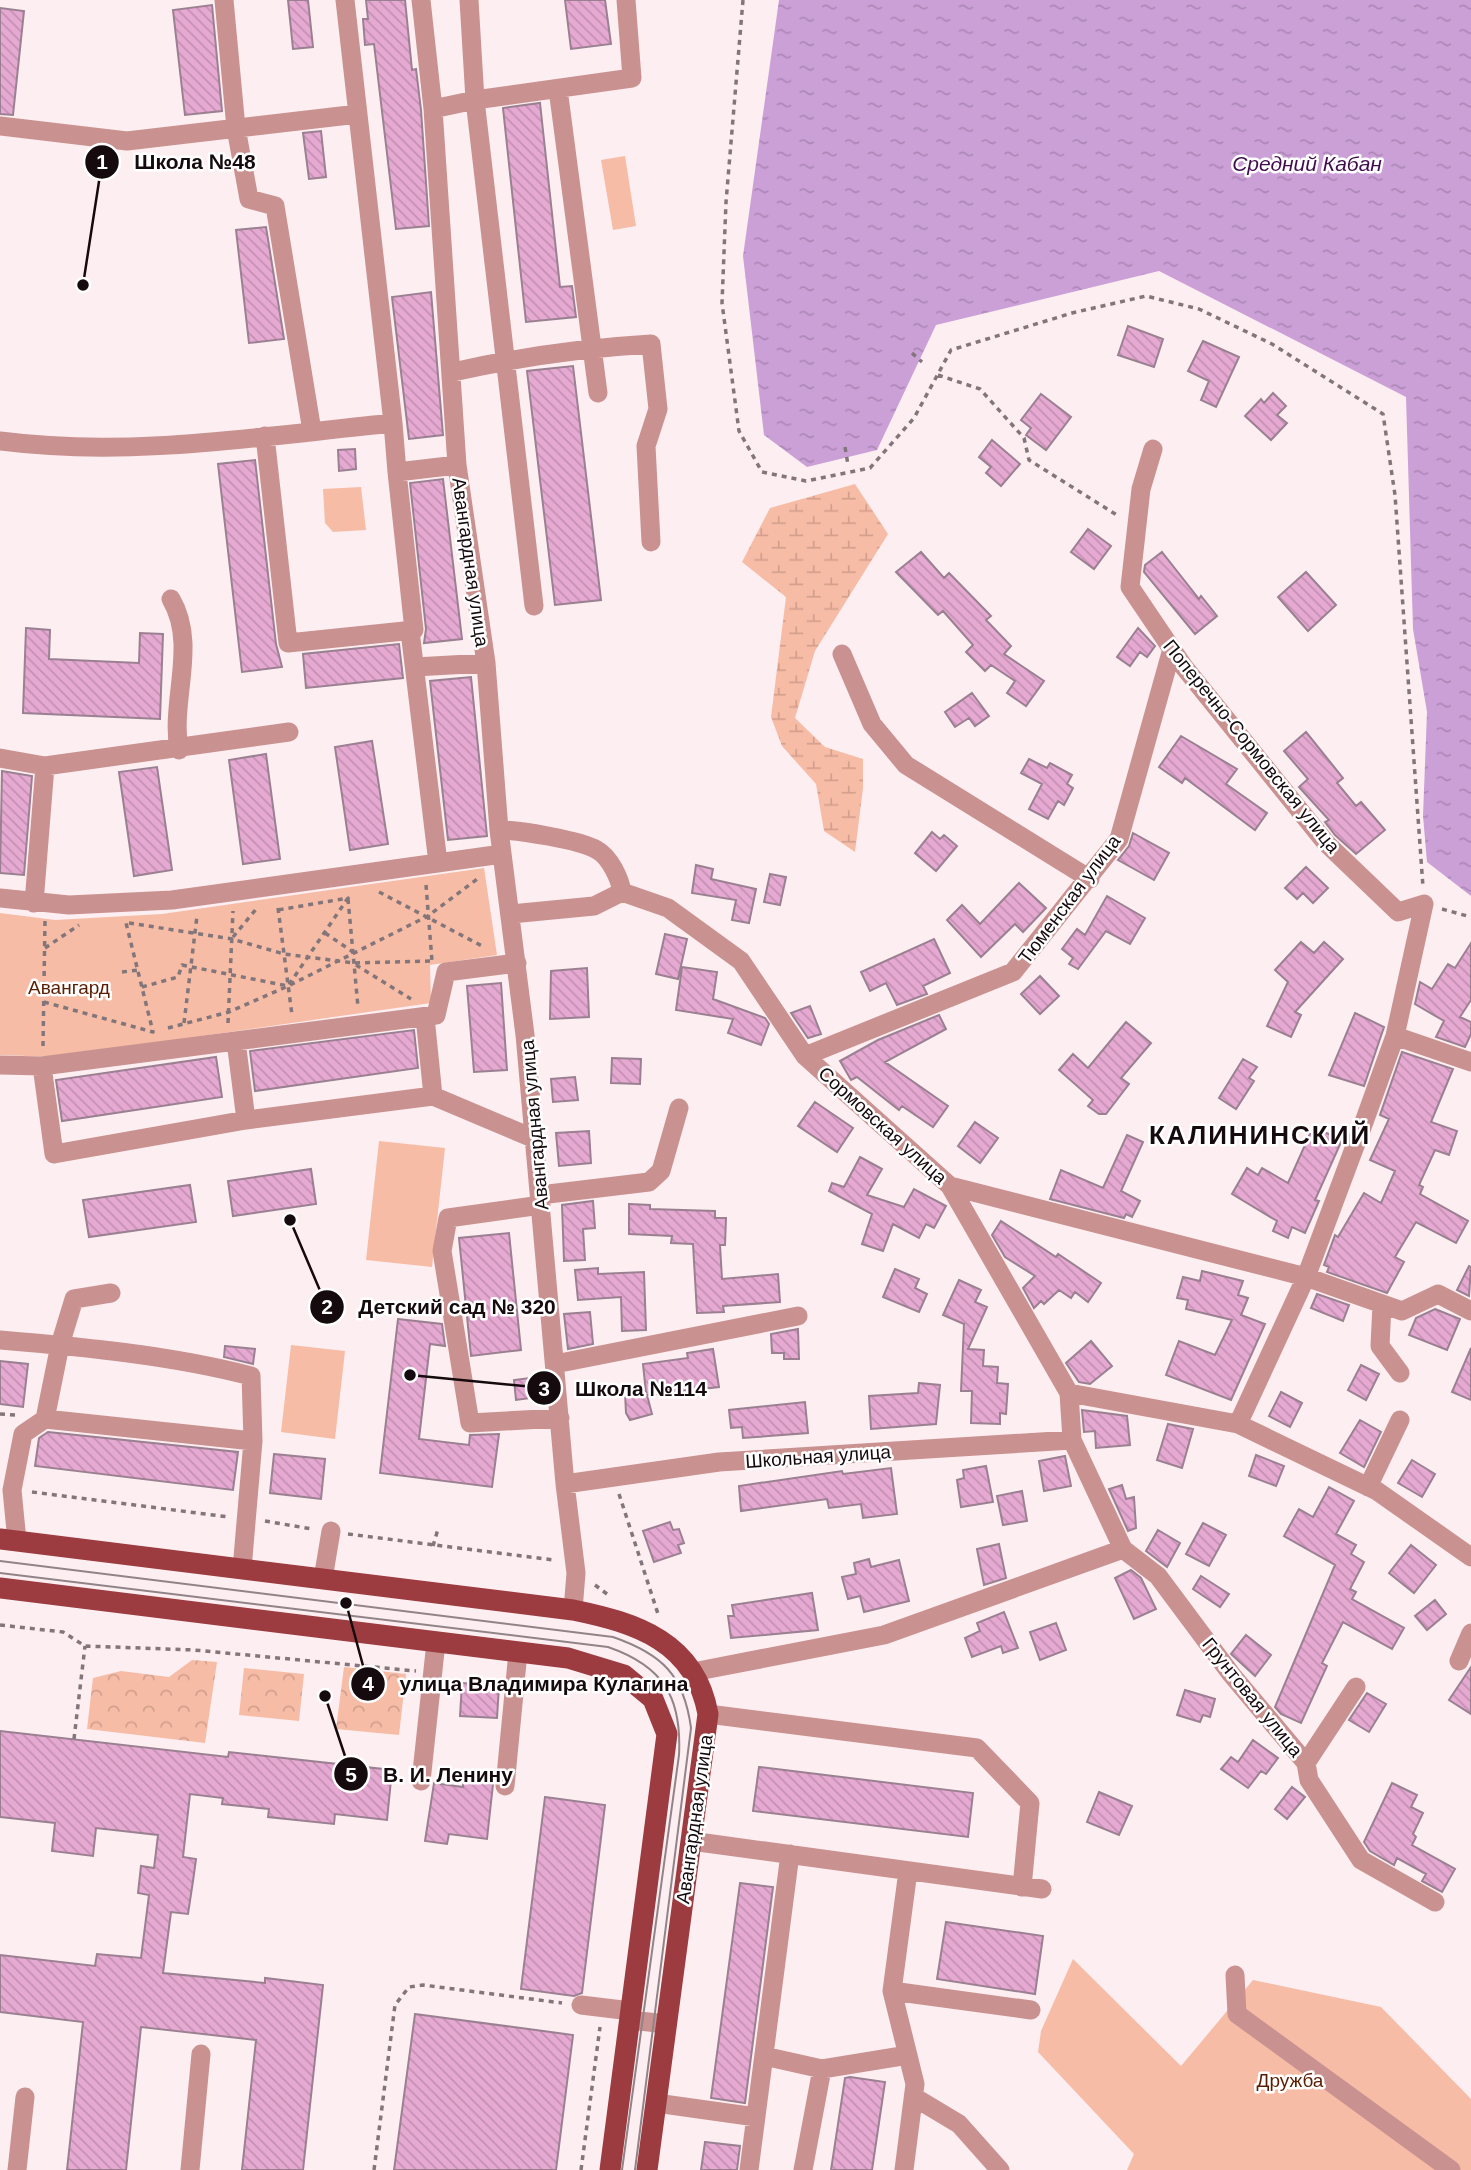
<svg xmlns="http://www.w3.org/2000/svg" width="1471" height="2170" font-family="Helvetica,sans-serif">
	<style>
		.green { fill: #f7bca6 }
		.forest { fill: url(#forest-crowns) }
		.wetland { fill: url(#wetland-marsh) }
		.water { fill: url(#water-ripples) }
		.building { fill: url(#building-back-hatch); stroke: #9a8091; stroke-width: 2 }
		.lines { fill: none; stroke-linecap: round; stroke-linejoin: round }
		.path { stroke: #83767a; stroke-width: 3.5; stroke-dasharray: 5 5; stroke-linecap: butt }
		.minor { stroke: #c99290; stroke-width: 19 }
		.major { stroke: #9c3c40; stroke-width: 21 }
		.tram { stroke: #918488; stroke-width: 2 }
		.labels { text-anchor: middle; stroke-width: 5; stroke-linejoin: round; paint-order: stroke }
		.street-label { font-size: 19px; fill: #150a0d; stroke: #fff }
		.park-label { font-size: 19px; fill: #5a1e02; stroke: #fff }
		.water-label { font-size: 21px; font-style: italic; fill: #420c4f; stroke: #fff }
		.district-label { font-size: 26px; font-weight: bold; letter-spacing: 2px; fill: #150a0d; stroke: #fff }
		.leader { fill: none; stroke: #150a0d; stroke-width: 2.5 }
		.callout-dot { fill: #150a0d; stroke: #fff; stroke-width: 2.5 }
		.mark-label { font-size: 21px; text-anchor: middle; font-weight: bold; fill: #fff }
		.callout-label { font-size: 21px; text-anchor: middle; font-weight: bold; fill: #150a0d; stroke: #fff; stroke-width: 5; stroke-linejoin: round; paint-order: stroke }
	</style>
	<defs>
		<pattern id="forest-crowns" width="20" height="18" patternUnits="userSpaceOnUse" patternTransform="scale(1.75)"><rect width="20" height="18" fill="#f7bca6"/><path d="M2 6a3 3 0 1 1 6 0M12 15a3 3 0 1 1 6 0" fill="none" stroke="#d3a08e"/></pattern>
		<pattern id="wetland-marsh" width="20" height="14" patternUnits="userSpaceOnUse" patternTransform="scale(1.75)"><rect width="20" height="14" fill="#f7bca6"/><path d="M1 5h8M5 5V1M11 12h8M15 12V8" fill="none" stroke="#d3a08e"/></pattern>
		<pattern id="water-ripples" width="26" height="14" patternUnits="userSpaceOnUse" patternTransform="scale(1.75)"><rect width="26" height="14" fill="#cba0d7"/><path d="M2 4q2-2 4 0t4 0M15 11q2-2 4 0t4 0" fill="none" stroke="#ad88b7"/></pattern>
		<pattern id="building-back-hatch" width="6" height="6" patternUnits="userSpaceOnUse" patternTransform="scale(1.75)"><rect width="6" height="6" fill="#e6a9d2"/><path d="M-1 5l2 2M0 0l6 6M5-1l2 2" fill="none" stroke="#c490b3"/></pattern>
	</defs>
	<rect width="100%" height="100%" fill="#fdeef2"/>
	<path class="green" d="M625,156L636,226L613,230L601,160Z
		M361,487L366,530L333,532L325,523L323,489Z
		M484,868L497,955L430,965L431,1003L55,1057L0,1055V913L55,920L162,914Z
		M379,1141L445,1148L432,1267L366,1260Z
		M291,1345L345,1351L335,1439L281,1432Z
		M1073,1959L1181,2066L1253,1980L1381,2007L1471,2099V2170H1127L1134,2154L1038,2052L1041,2031Z"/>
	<path class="forest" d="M192,1660L217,1662L205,1743L87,1729L93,1678L121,1671L169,1677Z
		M344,1667L406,1674L399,1735L336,1729Z
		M244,1668L304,1674L299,1721L239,1715Z"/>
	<path class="wetland" d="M855,484L888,534L815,651L795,718L825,747L863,759V788L855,852L824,831L816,784L782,746L771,717L786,597L742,562L770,508Z"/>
	<path class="water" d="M779,0H1471V896L1427,862L1423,816L1427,712L1413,629L1406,397L1159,271L936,325L877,450L807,467L764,435L743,256Z"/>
	<path class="building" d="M288,0H308L313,47L293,49Z
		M366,0H405L412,70L416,69L421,110L429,226L396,229L374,44L365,45L363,19H368Z
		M565,0H605L611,44L571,49Z
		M212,5L222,111L185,115L173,10Z
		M0,8L24,11L13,115L0,114Z
		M540,103L560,287L572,286L576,317L526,322L503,108Z
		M321,131L326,177L309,179L303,133Z
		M266,227L284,339L249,343L236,230Z
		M431,292L443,435L409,439L392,297Z
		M1128,326L1163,339L1154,367L1118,355Z
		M1203,341L1239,357L1216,407L1201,400L1209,381L1188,371Z
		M573,366L601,600L555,605L527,371Z
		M1273,393L1286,406L1277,415L1287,423L1271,440L1245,416L1261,399L1264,403Z
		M1041,394L1071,417L1046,450L1026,435L1031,428L1021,420Z
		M992,440L1020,464L1001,486L986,473L991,467L979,457Z
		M355,449L356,469L339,471L338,450Z
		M255,460L276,644L282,667L242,672L218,464Z
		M443,479L462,639L424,643L426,629L410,483Z
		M1088,529L1111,546L1094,569L1071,552Z
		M921,552L944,578L949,573L991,616L986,620L1011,646L1004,654L1044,681L1026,706L1007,693L1015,681L991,665L985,671L966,652L973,645L943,611L938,615L896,572Z
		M1162,552L1199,599L1201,596L1217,616L1195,634L1144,572L1145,565Z
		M1306,572L1336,605L1308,631L1278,597Z
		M26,628L50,630L49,659L139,663L140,633L163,634L160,719L23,713Z
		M1138,628L1155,646L1147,657L1140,652L1130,666L1117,657Z
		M399,644L403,678L306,688L303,654Z
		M471,677L487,836L448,840L430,681Z
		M972,693L989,716L975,726L969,718L955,727L945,712Z
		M1306,732L1343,778L1337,783L1356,806L1361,802L1385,830L1356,854L1335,835L1325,822L1329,820L1299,787L1308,779L1284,751Z
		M1181,736L1237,769L1226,784L1267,813L1255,830L1185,778L1182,783L1159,767Z
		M372,741L388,844L350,850L335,747Z
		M266,754L280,859L243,864L229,760Z
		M1029,759L1047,768L1050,763L1072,775L1067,784L1073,788L1064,805L1058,801L1048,819L1029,809L1042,784L1021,773Z
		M157,767L172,870L134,876L119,772Z
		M2,771L32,776L24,875L0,873Z
		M932,832L940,839L944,835L957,846L936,871L915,853Z
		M1133,833L1169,853L1154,880L1118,860L1129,846Z
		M696,865L713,869L711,879L756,889L749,923L732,920L736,900L692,893Z
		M1306,867L1328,888L1313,903L1303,893L1297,899L1285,888Z
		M770,874L786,877L780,905L764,902Z
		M1019,883L1046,908L1023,932L1015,924L981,957L947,920L962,905L980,924Z
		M1107,896L1145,918L1130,944L1106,931L1078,969L1069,964L1073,958L1062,949L1077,929L1085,935Z
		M665,934L687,939L678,979L656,974Z
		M934,939L950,973L923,986L927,994L897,1005L886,983L870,991L861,972Z
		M1301,942L1314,953L1324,942L1343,959L1295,1012L1301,1015L1291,1037L1267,1026L1288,982L1275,970Z
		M1471,943V1000L1460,1017L1471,1022V1034L1465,1047L1436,1037L1444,1021L1415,1004L1420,982L1432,989L1448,964L1455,968Z
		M682,967L717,972L713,999L765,1018L769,1024L761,1045L728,1033L733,1019L676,1010Z
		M587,968L589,1017L550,1019L551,971Z
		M1040,976L1059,996L1040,1014L1021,994Z
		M501,983L507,1070L474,1072L467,986Z
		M810,1006L821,1034L808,1038L791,1013Z
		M1355,1013L1384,1027L1364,1086L1329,1075Z
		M939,1015L946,1029L885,1062L948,1106L933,1127L902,1106L899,1110L857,1077L851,1080L840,1061L878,1040Z
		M1126,1022L1151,1043L1121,1078L1129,1084L1106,1114H1099L1088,1106L1093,1100L1059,1070L1073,1054L1088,1068Z
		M414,1030L418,1068L255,1091L250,1051Z
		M1402,1052L1453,1069L1431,1122L1457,1131L1449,1155L1435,1150L1419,1185L1423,1187L1420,1194L1468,1221L1456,1243L1416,1222L1395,1257L1404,1262L1387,1293L1327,1272L1329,1267L1324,1265L1335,1235L1338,1237L1364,1193L1381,1203L1395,1171L1370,1160L1389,1119L1380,1115Z
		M216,1057L222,1097L62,1121L56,1080Z
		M612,1058L641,1059L640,1084L611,1083Z
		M1243,1059L1257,1067L1249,1078L1254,1081L1236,1109L1219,1098Z
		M575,1077L578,1100L553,1102L551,1079Z
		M815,1102L853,1128L837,1152L798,1126Z
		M975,1122L998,1138L980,1163L958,1146Z
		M1313,1127L1342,1140L1315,1200L1319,1201L1305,1233L1292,1227L1288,1238L1273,1231L1277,1221L1232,1194L1247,1168L1258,1175L1262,1168L1288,1183Z
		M589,1131L591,1163L559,1166L556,1133Z
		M1127,1135L1143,1142L1121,1191L1140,1201L1132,1217L1126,1214L1124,1218L1050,1199L1061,1170L1103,1188Z
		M860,1157L882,1169L867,1195L904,1207L914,1189L946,1206L934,1228L926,1224L919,1238L893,1224L883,1251L862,1244L872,1214L829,1191L832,1183L844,1187Z
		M311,1169L316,1204L233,1216L228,1181Z
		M190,1185L196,1222L89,1237L83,1200Z
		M593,1201L595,1228L583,1229L585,1260L564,1261L562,1205Z
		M629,1204L650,1205V1209L715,1211V1218H726L725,1245H720L722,1279L778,1274L780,1302L723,1306L724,1312L697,1313L693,1244L671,1243L672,1236L629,1234Z
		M1001,1221L1056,1257L1058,1254L1101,1283L1088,1302L1075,1292L1071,1298L1059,1290L1044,1304L1041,1301L1034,1308L1023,1288L1035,1276L1005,1257L992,1235Z
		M509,1233L521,1350L471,1356L459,1238Z
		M1469,1266L1471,1267L1469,1296L1457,1290Z
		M598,1268V1274L644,1272L646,1330L622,1331L621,1297L578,1300L575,1270Z
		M895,1269L919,1279L915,1288L927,1294L919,1312L883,1297Z
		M1202,1271L1243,1281L1238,1295L1248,1298L1241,1315L1265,1324L1231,1400L1166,1375L1179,1341L1215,1355L1232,1320L1186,1309L1188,1300L1177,1298L1183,1277L1200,1281Z
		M959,1280L981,1290L975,1302L987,1307L968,1349L984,1350L983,1366L998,1367L997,1383L1008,1384L1006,1414L1000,1413V1424L971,1423L972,1391H961L964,1324L943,1315Z
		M1317,1294L1349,1305L1343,1321L1311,1308Z
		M1435,1309L1460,1319L1447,1350L1409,1335L1416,1318Z
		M590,1312L593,1344L568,1349L564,1314Z
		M398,1319L442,1324L445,1346L430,1344L419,1439L469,1445L470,1435L499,1434L492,1487L380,1473Z
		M798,1329L799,1359H784V1353H772L771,1334Z
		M1091,1341L1112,1366L1090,1384L1079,1382L1066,1363Z
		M225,1346L255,1349L253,1364L224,1357Z
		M1471,1348V1400L1452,1392Z
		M713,1349L719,1387L647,1395L652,1414L630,1420L626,1413L625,1393L645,1387L646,1393L643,1364L688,1358L687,1353Z
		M0,1361L28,1364L23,1407L0,1404Z
		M1361,1365L1379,1374L1366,1400L1348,1390Z
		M537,1377L539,1397L516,1400L514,1380Z
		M919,1383L940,1385L936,1424L871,1429L869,1396L918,1393Z
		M1281,1392L1302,1403L1290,1427L1269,1416Z
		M805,1402L808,1433L743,1438L742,1427L731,1428L729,1410Z
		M1082,1410L1127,1416L1130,1445L1096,1448L1095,1431L1084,1432Z
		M1360,1420L1381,1432L1364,1467L1340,1453Z
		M1168,1424L1193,1429L1182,1468L1157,1460Z
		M48,1432L238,1452L233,1490L35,1466L39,1438Z
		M274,1454L325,1459L321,1499L270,1493Z
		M1256,1455L1284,1466L1276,1486L1249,1476Z
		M1065,1456L1071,1486L1044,1491L1039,1461Z
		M1412,1460L1435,1474L1422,1497L1398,1483Z
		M986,1466L993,1502L961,1507L957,1480L964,1478L963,1470Z
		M891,1468L897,1514L863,1518L861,1504L829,1508L827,1499L741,1511L739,1486L842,1471L843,1474Z
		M1122,1485L1126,1499L1134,1497L1136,1528L1128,1531L1109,1489Z
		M1329,1487L1354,1501L1336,1534L1356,1545L1351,1554L1364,1562L1350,1589L1356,1592L1352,1599L1404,1628L1392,1649L1343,1622L1322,1663L1327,1666L1301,1723L1281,1714L1275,1707L1335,1565L1284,1536L1299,1509L1313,1517Z
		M1022,1491L1027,1521L1003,1525L997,1496Z
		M670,1522L673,1530L679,1529L684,1543L678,1545L681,1553L654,1562L643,1531Z
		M1203,1523L1226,1535L1209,1566L1186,1554Z
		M1158,1530L1180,1543L1167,1567L1146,1551Z
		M999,1544L1006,1578L984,1585L977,1549Z
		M1411,1545L1436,1565L1414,1593L1389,1573Z
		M869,1559L871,1567L899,1560L909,1601L864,1612L860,1596L848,1599L842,1577L856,1574L854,1563Z
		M1131,1570L1141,1578L1156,1609L1134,1619L1115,1578Z
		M1201,1576L1229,1594L1220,1607L1193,1589Z
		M812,1593L818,1630L731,1638L728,1616H734L732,1605Z
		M1435,1600L1446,1614L1427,1630L1415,1616Z
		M1004,1612L1018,1648L1003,1653L1001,1646L972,1657L965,1638L980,1631L977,1623Z
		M1056,1623L1066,1650L1040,1660L1030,1632Z
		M1246,1635L1271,1655L1255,1676L1231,1654Z
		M1471,1667V1714L1449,1700Z
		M462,1683L499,1686L497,1718L460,1716Z
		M1185,1690L1215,1699L1210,1717L1203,1715L1200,1722L1177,1715Z
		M1367,1693L1386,1704L1369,1732L1349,1720Z
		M0,1731L228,1757L229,1752L392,1770L387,1820L335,1814L334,1824L268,1817L269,1809L222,1804L223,1798L190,1794L183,1857L196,1859L193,1881L188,1914L171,1912L163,1973L265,1983V1978L323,1985L303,2170H242L256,2040L141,2027L126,2170H67L83,2022L0,2012V1955L95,1966L97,1954L141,1958L149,1895L138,1893L141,1866L154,1868L158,1835L96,1828L93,1856L52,1851L55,1823L0,1817Z
		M1253,1740L1278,1758L1266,1774L1261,1771L1248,1788L1221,1769L1231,1757L1238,1762Z
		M759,1767L973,1793L968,1837L753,1811Z
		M463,1781L493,1784L487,1839L449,1834L447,1844L425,1841L434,1783L463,1787Z
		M1392,1783L1417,1795L1411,1807L1423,1813L1413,1834L1416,1837L1412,1845L1455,1869L1442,1892L1422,1881L1426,1874L1397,1858L1394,1865L1370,1851L1364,1842Z
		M1292,1787L1305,1797L1287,1819L1275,1809Z
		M1099,1792L1132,1806L1119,1835L1087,1822Z
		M545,1797L605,1805L582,1993L574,1996L521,1989Z
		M740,1883L773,1887L745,2103L711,2098Z
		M946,1922L1043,1936L1035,1994L937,1979Z
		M415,2014L573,2035L556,2170H394Z
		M850,2077L885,2082L872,2170H831L845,2078Z
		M705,2142L740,2146L737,2170H701Z"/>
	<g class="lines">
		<path class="path" d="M743,0L726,202L722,303L739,431L762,472L806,481L870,468L914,418L951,350L1072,313L1146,296L1199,309L1272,344L1383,414L1395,495L1423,887
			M912,353L922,362
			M938,375L980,389L1024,438L1029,460L1120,517
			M845,447L848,465
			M426,885L432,961
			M379,892L484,947
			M348,899L358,1007
			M278,908L292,1015
			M1442,909L1471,917
			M129,923L232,939L284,954L354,963L432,961
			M325,933L353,952
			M233,937L257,908
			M45,948L79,925
			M356,965L411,999
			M122,972L138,970
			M142,987L178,977L182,965L288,986L348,898L278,910
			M44,1002L153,1032L126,923
			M184,1023L197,916
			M228,1023L233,911
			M168,1028L229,1012L288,986L428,916L480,877
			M43,1046L45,921
			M0,1414L15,1415
			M32,1492L229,1517
			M619,1494L659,1617
			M265,1521L312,1529
			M348,1534L554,1560
			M433,1546L438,1529
			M595,1585L611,1597
			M0,1625L63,1632L85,1646L194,1650L416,1671
			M74,1739L85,1646
			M374,2170L395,2005L409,1987L423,1985L562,2003
			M581,2170L600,2027"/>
		<path class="minor" d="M224,0L236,128L249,199L275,206L312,431
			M345,0L393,423
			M421,0L433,109L457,465L486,663L499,830L525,1035L565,1484L576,1573L573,1610
			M469,0L475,100L534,606
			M558,89L598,393
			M433,109L475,100L632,78L626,0
			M0,126L127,141L358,114
			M453,372C519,357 584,348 651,344L658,409L646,446L651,542
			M265,436L288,643L414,630L397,472
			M0,441C131,458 262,436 393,423L397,472L457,465
			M1153,449L1141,489L1130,587L1184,667L1326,843L1398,912L1424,904L1395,1036L1364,1122L1306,1277L1238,1424
			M171,599C198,645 170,700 179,750
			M410,631L438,863
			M842,654L872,724L906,765L1090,879
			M415,667L486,663
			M0,758L45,766L289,732
			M499,830C518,830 581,840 597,850C610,857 620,879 622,892L668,908L741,961L805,1056L950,1186L1306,1277L1402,1311L1438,1294L1471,1311
			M0,898L69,905L172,900L502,854
			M34,903L45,766
			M511,914L594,906L622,892
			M1395,1036L1471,1062
			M236,1041L246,1120
			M805,1056L1013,972L1119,839L1172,649
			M0,1065L42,1066L436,1015L446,972L517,963
			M42,1066L54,1154L246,1120L433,1096L425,1017
			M433,1096L535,1139
			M950,1186L1069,1393L1072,1440L1123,1549L1158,1576L1231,1674L1306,1763L1309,1780L1361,1860L1435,1902
			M540,1195L649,1182L661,1171L679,1108
			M541,1205L448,1218L442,1251L470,1423L560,1418
			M1382,1304L1380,1346L1400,1373
			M0,1340C83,1347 170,1355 251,1376L253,1441L242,1569
			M555,1364L798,1316
			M1069,1393L1238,1424L1377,1491L1471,1557
			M45,1419L60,1345L74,1299L111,1293
			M565,1484L719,1462L1072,1440
			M1368,1487L1400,1420
			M17,1541L12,1490L23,1434L45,1419L253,1441
			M323,1579L331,1531
			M1459,1661L1471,1633
			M693,1672L884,1635L1123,1549
			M708,1714L977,1748L1030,1803L1022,1887
			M1306,1763L1356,1687
			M421,1781L436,1642
			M505,1786L518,1652
			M691,1841L1042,1889
			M908,1871L892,1991L1031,2010
			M1235,1975L1237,2014L1451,2170
			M892,1991L915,2084L904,2170
			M581,2005L631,2011
			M630,2020L667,2024
			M764,2056L822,2069
			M914,2097L959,2124L1000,2170
			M656,2103L756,2117
			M17,2170L25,2097
			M190,2170L201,2054
			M749,2170L790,1854
			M803,2170L822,2069L908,2055"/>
		<path class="major" d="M0,1539L573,1610C637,1623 695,1642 708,1714L647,2170
			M0,1588L568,1658L624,1675L653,1699L667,1734L610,2170"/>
		<path class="tram" d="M0,1561L613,1637C662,1654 684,1675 691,1728L635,2170
			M0,1573L608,1647C663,1666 682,1697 679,1755L622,2170"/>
	</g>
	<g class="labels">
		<g class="street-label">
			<text transform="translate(471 562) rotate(82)" y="7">Авангардная улица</text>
			<text transform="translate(1252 746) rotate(51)" y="7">Поперечно-Сормовская улица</text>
			<text transform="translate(1069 899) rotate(-53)" y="7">Тюменская улица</text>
			<text transform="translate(534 1125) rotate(-95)" y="7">Авангардная улица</text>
			<text transform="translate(883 1125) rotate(42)" y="7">Сормовская улица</text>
			<text transform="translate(818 1456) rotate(-4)" y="7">Школьная улица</text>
			<text transform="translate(1253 1697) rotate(51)" y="7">Грунтовая улица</text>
			<text transform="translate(694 1819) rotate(-82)" y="7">Авангардная улица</text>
		</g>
		<g class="park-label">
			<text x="69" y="994">Авангард</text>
			<text x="1290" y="2087">Дружба</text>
		</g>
		<g class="water-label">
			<text x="1307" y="171">Средний Кабан</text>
		</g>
		<g class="district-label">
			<text x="1260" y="1144">КАЛИНИНСКИЙ</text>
		</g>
	</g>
	<path class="leader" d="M83 285L102 162M290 1220L327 1307M410 1375L544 1388M346 1603L368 1684M325 1696L351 1774"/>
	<g class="callout-dot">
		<circle cx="83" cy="285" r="7"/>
		<circle cx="290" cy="1220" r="7"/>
		<circle cx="410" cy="1375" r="7"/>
		<circle cx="346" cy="1603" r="7"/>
		<circle cx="325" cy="1696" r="7"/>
		<circle cx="102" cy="162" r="18"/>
		<circle cx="327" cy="1307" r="18"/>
		<circle cx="544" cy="1388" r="18"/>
		<circle cx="368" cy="1684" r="18"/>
		<circle cx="351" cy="1774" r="18"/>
	</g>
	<g class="mark-label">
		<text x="102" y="169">1</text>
		<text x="327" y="1314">2</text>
		<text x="544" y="1396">3</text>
		<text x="368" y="1691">4</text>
		<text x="351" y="1782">5</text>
	</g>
	<g class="callout-label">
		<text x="195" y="169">Школа №48</text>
		<text x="457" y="1314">Детский сад № 320</text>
		<text x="641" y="1396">Школа №114</text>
		<text x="544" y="1691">улица Владимира Кулагина</text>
		<text x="448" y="1782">В. И. Ленину</text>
	</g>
</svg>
